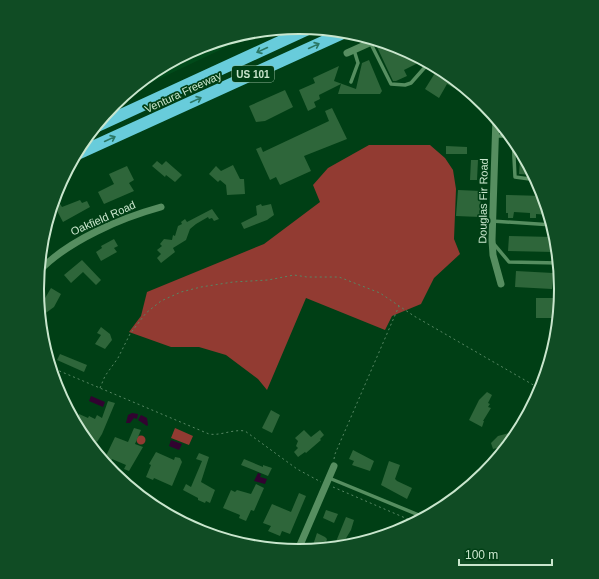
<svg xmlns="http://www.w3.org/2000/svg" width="599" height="579" font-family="Helvetica,sans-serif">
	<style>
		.built { fill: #004a1a }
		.green { fill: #923b32 }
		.water { fill: #310330 }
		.building { fill: #2e663a }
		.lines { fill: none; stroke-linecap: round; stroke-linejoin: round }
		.path { stroke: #578764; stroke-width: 1; stroke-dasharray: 2 3; stroke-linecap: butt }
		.service { stroke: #568e60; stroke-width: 3.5 }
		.minor { stroke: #568e60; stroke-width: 7 }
		.tertiary { stroke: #568e60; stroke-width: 9 }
		.motorway { stroke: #68ccdb; stroke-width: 12 }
		.oneway { stroke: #2a7764 }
		.labels { text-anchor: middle; stroke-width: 3.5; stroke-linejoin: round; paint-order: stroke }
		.shield { fill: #003f15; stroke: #8db496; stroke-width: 1 }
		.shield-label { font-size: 10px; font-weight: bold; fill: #c9e6cd }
		.street-label { font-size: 11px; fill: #c9e6cd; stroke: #003f15 }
		.rim { fill: none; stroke: #c9e6cd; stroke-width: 2 }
	</style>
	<rect width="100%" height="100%" fill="#003f15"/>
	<path class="built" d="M260,31L239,41L123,96L154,71L199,47L249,32Z"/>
	<path class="green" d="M369,145H430L445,158L453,170L456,189L454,239L460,254L434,278L421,304L392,316L385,330L306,298L267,390L258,379L226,355L199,347H171L129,332L141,316L147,292L264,244L320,202L313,185L328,168Z
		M175,428L193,436L189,445L171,438Z
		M136.5 440a4.5 4.5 0 1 1 9 0a4.5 4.5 0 1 1-9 0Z"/>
	<path class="water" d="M91,396L105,402L103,407L89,401Z
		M132,413L138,414L137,419L134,418L130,423H126L128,415Z
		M141,415L147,418L148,425L147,426L138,420Z
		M171,440L182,444L179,450L169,446Z
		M258,473L261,474L260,477L267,479L265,484L254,481Z"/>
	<path class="building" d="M386,43L400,47L414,55L418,63L404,70L407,76L396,81H393L377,47Z
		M369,60L382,91L380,94H338L341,84L319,95L320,99L314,102L316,107L308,111L299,90L315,83L313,78L339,66L334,81L356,89L362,63Z
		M440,69L458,82L454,88L447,84L439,98L425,89L435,73L437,74Z
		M285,90L293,107L265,121L256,122L249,106Z
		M332,108L347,139L304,156L311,171L280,185L276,177L270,180L256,149L261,147L263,152L329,121L325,111Z
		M446,146L467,147V154H446Z
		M520,159L526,160L534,175L519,174Z
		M471,160H478L477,180H470Z
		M157,161L162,165L166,161L182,175L175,182L166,175L165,177L152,166Z
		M233,165L240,179H244L245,194L227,195L226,185L220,180L218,182L209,174L216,166L221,171Z
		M127,166L134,180L129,183L134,191L104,204L98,192L114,184L109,174Z
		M458,190L481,191L480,217L456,216Z
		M506,195L544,196L550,215L536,214V218H530V213L514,212L513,218H508V213H506Z
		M80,200L82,203L87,201L90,207L63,222L55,207L60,204L62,207Z
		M261,204L262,206L271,204L274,215L267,220L244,229L241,223L257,215L256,206Z
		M212,209L219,219L214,221L212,218L209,219L208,217L196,224L190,229L186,240L173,248L175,252L161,263L157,258L161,254L157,250L162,246L160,244L164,239L172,240L173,235L175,236L178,226L182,224L181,222L185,219L187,222Z
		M509,236L554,237V252L508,251Z
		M114,239L118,246L114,248L117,252L101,261L96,252L102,248L101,246Z
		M82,260L101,280L96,285L83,272L71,283L64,275Z
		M516,271L553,273L552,289L515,287Z
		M51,288L61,294L54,307L43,315L39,310L44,307L41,305Z
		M536,298H561L559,318H536Z
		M101,327L110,334L112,340L105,349L95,344L101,335L97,333Z
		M60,354L87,365L84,372L57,360Z
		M487,392L492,395L488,403L490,404L488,407L491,408L483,421H484L482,427L469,420L479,400Z
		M108,401L115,403L102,434L97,442L95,441L92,448L81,435L75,423L79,414L88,418L89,416L95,419L97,415L102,418Z
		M271,410L280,415L272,433L262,428Z
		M525,418L526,419L518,436L506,449L503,451L501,447L493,449L491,443L498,436L513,432Z
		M134,428L141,430L135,444L143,447L129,471L124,469L126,465L112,459L111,463L104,460L115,437L128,442Z
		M304,430L311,437L320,430L324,435L320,439L321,440L306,453L305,452L298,457L294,452L298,448L296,446L298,441L295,438Z
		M353,450L374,461L370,471L352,465L354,461L349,459Z
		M156,452L174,460L175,457L180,458L182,462L172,486L154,478L153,480L146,477L151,465L149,464Z
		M199,453L209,457L201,482L215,490L210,503L206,501L205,503L198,500V498L183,490L186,484L191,487L202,461L196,459Z
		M244,459L263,467V465L272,468L268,476L241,465Z
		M389,461L400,465L395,479L397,481L412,488L407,499L381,485Z
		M256,484L264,488L254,511L251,510L246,521L239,518L240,515L223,508L231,490L235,492L237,490L251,494Z
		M299,493L306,496L290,534L282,531L280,536L268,531L271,526L263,523L272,504L291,512Z
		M326,510L338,514L334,523L323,518Z
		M346,517L354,520L351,530L340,548L333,549Z
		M317,533L325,537L327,539L325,546L332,549L317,550L312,548Z"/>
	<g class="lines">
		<path class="path" d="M50,367L209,434C221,436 232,429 245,431L297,469L321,482
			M100,388L105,376L118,358L130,334L146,313L161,301L181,292L201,287L233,282L268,280L294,275L307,277H339L380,293L414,316L542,390
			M334,459L335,454L399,306
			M333,487L417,523"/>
		<path class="service" d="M370,42L391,84L405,85L411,83L426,66L424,60
			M164,66L218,41
			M351,82L358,63L354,50
			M495,136H511
			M513,138L515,177L537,180
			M492,221L553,225
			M494,244L509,262L559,263
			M559,283V265
			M329,478L426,518"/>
		<path class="minor" d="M347,53L376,40
			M496,117L492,240L493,255L501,284
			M39,271C69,240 121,218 161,207
			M297,552L334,466"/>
		<path class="tertiary" d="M198,532H199"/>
		<path class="motorway" d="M95,127L310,28
			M75,155L345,32"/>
	</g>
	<defs><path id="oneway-shaft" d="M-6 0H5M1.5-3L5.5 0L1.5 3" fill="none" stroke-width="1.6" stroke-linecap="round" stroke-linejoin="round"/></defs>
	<g class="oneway">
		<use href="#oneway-shaft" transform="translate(314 46) rotate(-25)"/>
		<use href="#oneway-shaft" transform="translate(262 50) rotate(155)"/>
		<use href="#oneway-shaft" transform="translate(196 100) rotate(-25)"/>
		<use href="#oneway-shaft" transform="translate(110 139) rotate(-25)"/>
	</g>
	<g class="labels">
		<rect class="shield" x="232" y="66" width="42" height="16" rx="3"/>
		<g class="shield-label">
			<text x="253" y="78">US 101</text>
		</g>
		<g class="street-label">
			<text transform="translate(183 92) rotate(-25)" y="4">Ventura Freeway</text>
			<text transform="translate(483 201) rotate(-89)" y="4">Douglas Fir Road</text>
			<text transform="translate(103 218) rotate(-24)" y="4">Oakfield Road</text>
		</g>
	</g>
	<path d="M0 0H599V579H0ZM44 289a255 255 0 1 1 510 0a255 255 0 1 1-510 0Z" fill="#104c24" fill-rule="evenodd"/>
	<path class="rim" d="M44 289a255 255 0 1 1 510 0a255 255 0 1 1-510 0Z"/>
	<path d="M459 559v6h93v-6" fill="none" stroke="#c9e6cd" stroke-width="2"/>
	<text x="465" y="559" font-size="12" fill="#c9e6cd" stroke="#003f15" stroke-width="3" paint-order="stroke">100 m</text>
</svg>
